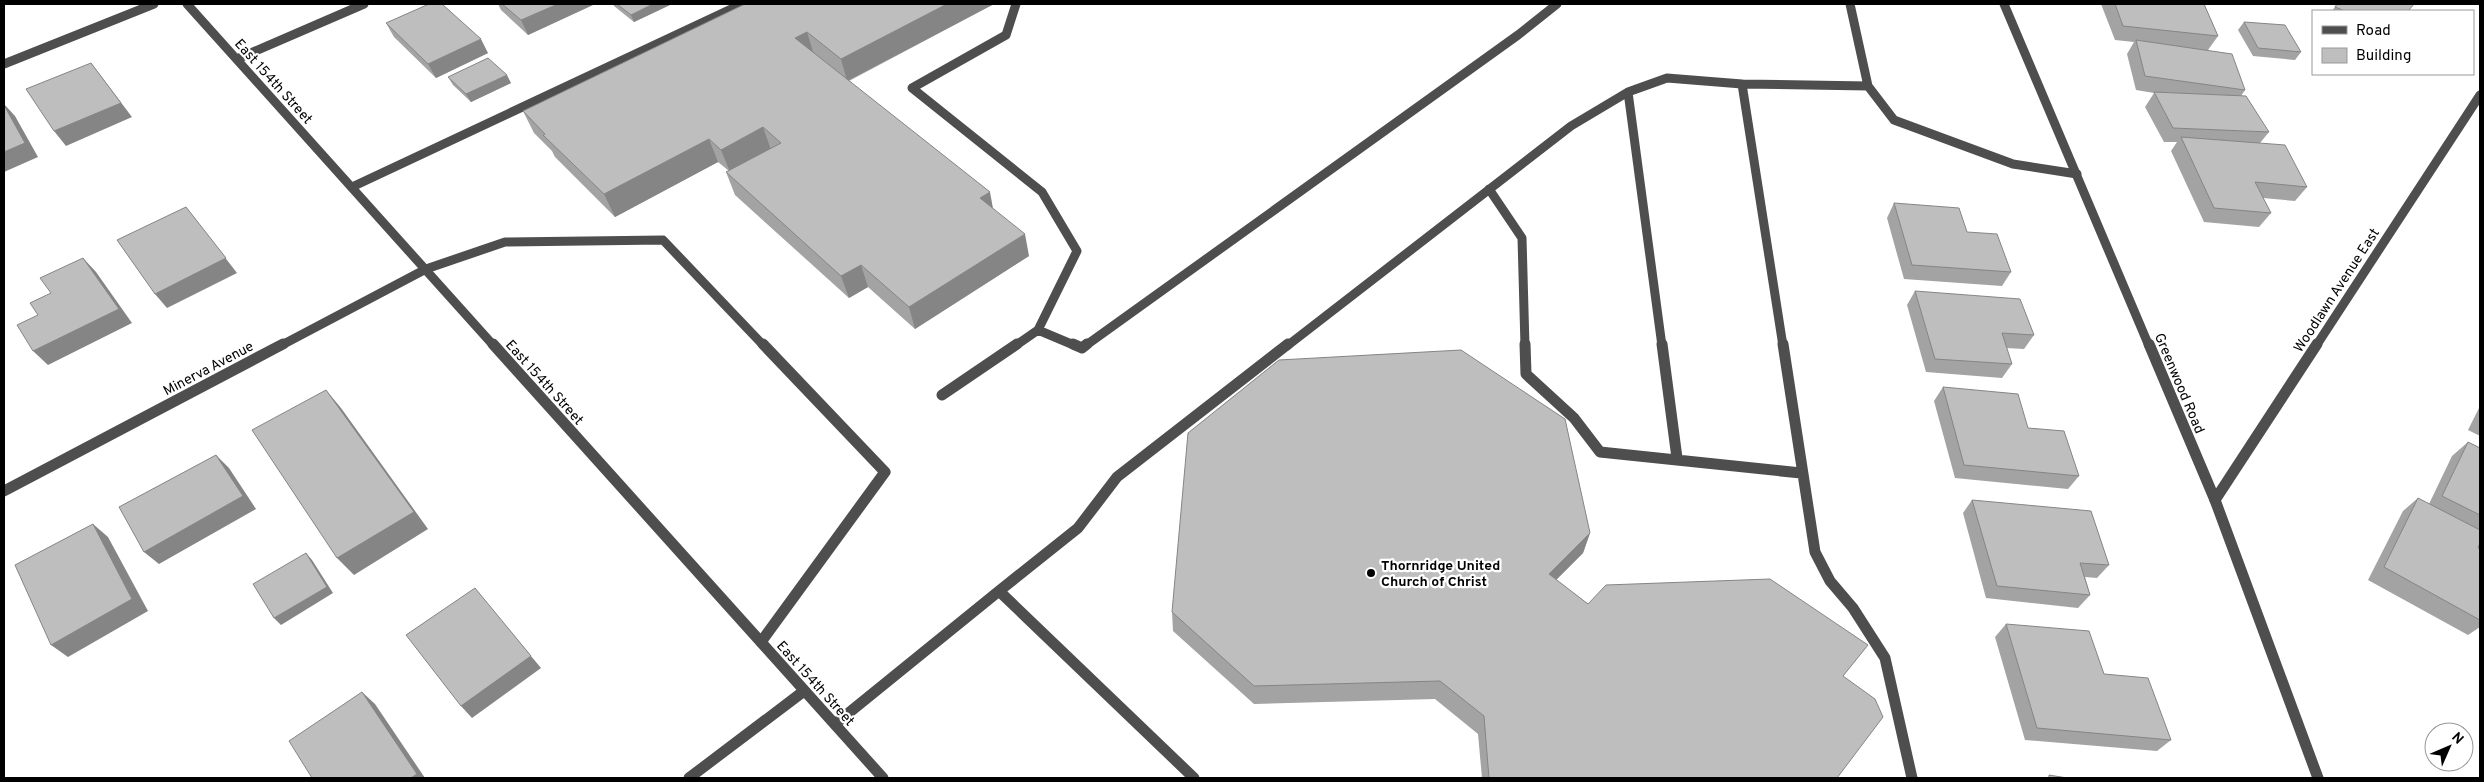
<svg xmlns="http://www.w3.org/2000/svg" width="2484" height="782" font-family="Overpass,sans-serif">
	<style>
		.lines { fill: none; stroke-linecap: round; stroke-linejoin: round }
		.service-far1 { stroke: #4e4e4e; stroke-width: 9 }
		.service { stroke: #4e4e4e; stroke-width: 11 }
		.minor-far1 { stroke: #4e4e4e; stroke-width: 9 }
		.minor { stroke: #4e4e4e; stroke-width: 11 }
		.tertiary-far1 { stroke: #4e4e4e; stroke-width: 9 }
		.tertiary { stroke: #4e4e4e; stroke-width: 11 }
		.wall { fill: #a3a3a3 }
		.shaded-wall { fill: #858585 }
		.building { fill: #bebebe; stroke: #858585 }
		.poi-dot { fill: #000; stroke: #fff; stroke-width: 2 }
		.labels { text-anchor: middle; stroke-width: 4.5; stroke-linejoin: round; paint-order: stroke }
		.street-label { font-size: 14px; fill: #000; stroke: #fff }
		.poi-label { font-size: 14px; font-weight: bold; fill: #000; stroke: #fff; text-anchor: start }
	</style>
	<rect width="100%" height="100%" fill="#fff"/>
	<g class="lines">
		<path class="service-far1" d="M1850,4L1868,86L1894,120L2013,164L2077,174
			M1742,84L1868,86
			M1628,92L1662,346
			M352,187L742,4
			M1489,189L1522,238L1525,346
			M426,269L505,242L663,240L764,346
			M1038,330L1076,346
			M1015,346L1038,330L1077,251L1042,192L912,88L1006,35L1016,4
			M1085,346L1518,35L1557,4
			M1287,346L1571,126L1628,92L1667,78L1742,84L1783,346"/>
		<path class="service" d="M1073,344L1082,348L1087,344
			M1525,344L1526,374L1574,418L1600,452L1801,473
			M1662,344L1677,458
			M1783,344L1815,552L1830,581L1853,608L1885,658L1912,778
			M942,395L1017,344
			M999,591L1078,528L1117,477L1288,344
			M761,642L885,472L763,344
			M835,724L999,591L1194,778"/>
		<path class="minor-far1" d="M237,59L364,4
			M4,64L154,4
			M280,346L426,269
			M2316,346L2480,95"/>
		<path class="minor" d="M4,491L283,344
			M2215,500L2317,344
			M689,778L804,691"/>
		<path class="tertiary-far1" d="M187,4L494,346
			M2004,4L2149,346"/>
		<path class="tertiary" d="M493,344L883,778
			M2149,344L2215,500L2318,778"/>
	</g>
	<path class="wall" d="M498,4H595L528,35L501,10Z
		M613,4H672L634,22L614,6Z
		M745,4H994L849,81L993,209L1029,256L915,329L868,287L849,298L735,195L726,172L729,171L718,162L615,217L555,157L552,151L534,133L523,111Z
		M2101,4H2204L2218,36L2208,50L2245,90L2241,96L2269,132L2260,143L2307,187L2295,201L2263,198L2271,213L2259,227L2204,222L2171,151L2177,142H2164L2145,107L2154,93L2136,90L2127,54L2134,42L2115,40Z
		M2337,4L2408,11H2332Z
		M2244,22L2301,52L2295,60L2253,56L2238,30Z
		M386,23L488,53L436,78L394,37Z
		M448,77L511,83L471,102L453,85Z
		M1894,203L2011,272L2002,286L1904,279L1887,218Z
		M1915,291L2034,335L2024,349L2006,348L2012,364L2002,378L1926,372L1907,305Z
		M1943,387L2028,428L2079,476L2068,489L1955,478L1934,401Z
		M2480,406V436L2468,430Z
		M2468,442L2480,448V543L2478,548L2480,549V627L2468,635L2368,580L2403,511L2418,498L2429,504L2452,456Z
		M1972,500L2109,565L2097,578L2085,577L2090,595L2078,608L1986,598L1963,513Z
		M1590,533L1583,553L1556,580L1588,604L1844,677L1837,778H1482L1478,734L1435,699L1254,704L1173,631L1172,612Z
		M2006,624L2104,674L2171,740L2157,751L2025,740L1995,637Z"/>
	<path class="shaded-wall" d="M558,4H595L528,35L521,20Z
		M653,4H672L634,22L631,15Z
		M947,4H994L847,81L841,59Z
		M807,32L814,55L795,38Z
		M481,39L488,53L436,78L428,64Z
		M91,63L132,117L66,146L54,131Z
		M507,75L511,83L471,102L466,94Z
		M4,104L15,116L38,157L4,172Z
		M763,127L771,150L730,172L721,150Z
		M709,139L718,162L615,217L604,194Z
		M990,192L994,214L980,198Z
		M186,207L237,273L167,308L155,294Z
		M1025,234L1029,256L915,329L909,307Z
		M83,258L96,272L132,323L48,365L33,351Z
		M861,265L868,287L849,298L841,276Z
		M326,390L341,408L428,529L354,575L337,558Z
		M216,455L229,468L256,509L159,564L144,552Z
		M93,524L108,537L148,611L68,657L51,645Z
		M1590,533L1583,553L1542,594L1549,574Z
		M306,553L312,560L333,593L281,625L274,618Z
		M485,601L541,668L472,718L461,706Z
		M362,692L375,704L425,778H411Z"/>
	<path class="building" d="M429,4H442L481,39L428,64L386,23Z
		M502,4H558L521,20Z
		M617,4H653L631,15Z
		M745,4H947L841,59L807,32L795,38L990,192L980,198L1025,234L909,307L861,265L841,276L726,172L781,143L763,127L721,150L709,139L604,194L543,135L545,134L523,111Z
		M2115,4H2204L2218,36L2123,26Z
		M2337,4H2414L2408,11H2345L2335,7Z
		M2244,22L2285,25L2301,52L2258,48Z
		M2136,40L2232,54L2245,90L2145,76Z
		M488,58L507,75L466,94L448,77Z
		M91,63L121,103L54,131L26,89Z
		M2154,92L2246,96L2269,132L2173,128Z
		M4,105L25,143L4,152Z
		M2181,137L2285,145L2307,187L2255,182L2271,213L2214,208Z
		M1894,203L1959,208L1967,232L1997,234L2011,272L1912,265Z
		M186,207L226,258L155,294L117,240Z
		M83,258L119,309L33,351L17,325L38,315L30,303L51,293L40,278Z
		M1915,291L2020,299L2034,335L2002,333L2012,364L1935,359Z
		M1461,350L1565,419L1590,533L1549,574L1588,604L1606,585L1770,579L1868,645L1843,676L1875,699L1883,717L1837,778H1489L1484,716L1440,681L1254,686L1172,612L1188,433L1279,360Z
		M1943,387L2018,394L2028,428L2064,431L2079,476L1964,465Z
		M326,390L414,512L337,558L252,430Z
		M2468,442L2480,448V515L2442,496Z
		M216,455L243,496L144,552L119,507Z
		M2418,498L2480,530V543L2478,548L2480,549V620L2384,567Z
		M1972,500L2091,511L2109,565L2080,563L2090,595L1997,586Z
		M93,524L132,599L51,645L15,565Z
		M306,553L327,587L274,618L253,584Z
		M475,588L531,656L461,706L406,635Z
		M2006,624L2089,631L2104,674L2148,678L2171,740L2037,728Z
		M362,692L417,774L411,778H312L289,741Z
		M2049,775L2067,778H2049Z"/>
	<circle class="poi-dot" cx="1371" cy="573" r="5"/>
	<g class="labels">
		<g class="street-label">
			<text transform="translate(274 81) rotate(48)" y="5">East 154th Street</text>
			<text transform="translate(2336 290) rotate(-57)" y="5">Woodlawn Avenue East</text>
			<text transform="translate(208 368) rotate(-28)" y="5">Minerva Avenue</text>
			<text transform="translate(545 382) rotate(48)" y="5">East 154th Street</text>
			<text transform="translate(2180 383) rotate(67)" y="5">Greenwood Road</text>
			<text transform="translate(816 683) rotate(48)" y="5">East 154th Street</text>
		</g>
		<g class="poi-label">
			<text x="1381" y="570">Thornridge United<tspan x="1381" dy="16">Church of Christ</tspan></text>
		</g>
	</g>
	<rect width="2484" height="782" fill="none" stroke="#000000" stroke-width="10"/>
	<rect x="2312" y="10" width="162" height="65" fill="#ffffff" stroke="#999999"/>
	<rect x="2322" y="26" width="25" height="8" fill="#4e4e4e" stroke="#999999"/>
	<text x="2356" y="35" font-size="15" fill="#000000">Road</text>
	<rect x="2322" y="48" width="25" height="15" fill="#bebebe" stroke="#999999"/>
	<text x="2356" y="60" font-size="15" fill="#000000">Building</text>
	<g transform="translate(2449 747) rotate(45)"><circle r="24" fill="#ffffff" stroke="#999999"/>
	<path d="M0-4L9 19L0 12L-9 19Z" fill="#000000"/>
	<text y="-8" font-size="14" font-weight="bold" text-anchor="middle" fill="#000000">N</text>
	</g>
</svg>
